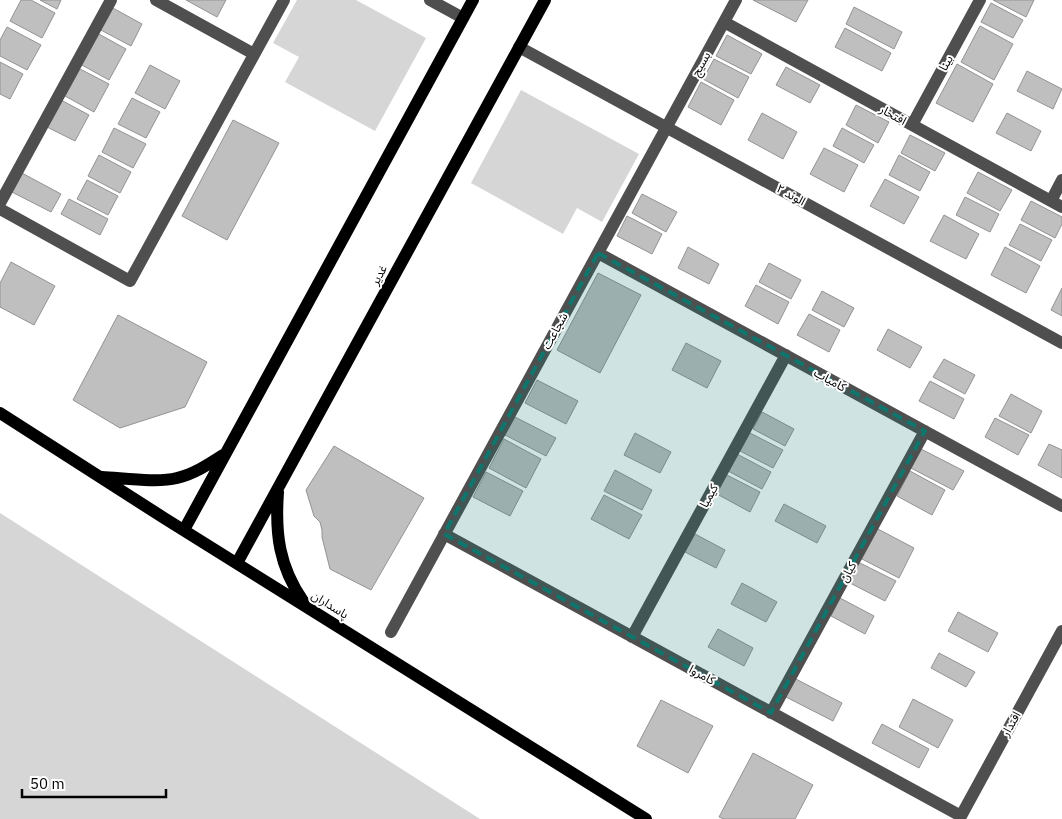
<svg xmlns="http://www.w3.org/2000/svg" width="1062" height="819" font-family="'IBM Plex Sans','Noto Sans Arabic',sans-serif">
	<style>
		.green { fill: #d6d6d6 }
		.building { fill: #bfbfbf; stroke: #939393 }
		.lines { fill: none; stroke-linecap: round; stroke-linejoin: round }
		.minor { stroke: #4f4f4f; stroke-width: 12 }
		.major { stroke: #000; stroke-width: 12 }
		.marked { fill: #0f766e; fill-opacity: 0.2; stroke: #0f766e; stroke-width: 4; stroke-dasharray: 10 6; stroke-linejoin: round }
		.labels { text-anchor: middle; stroke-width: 4; stroke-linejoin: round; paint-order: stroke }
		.street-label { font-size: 12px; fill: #000; stroke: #fff }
	</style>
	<rect width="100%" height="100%" fill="#fff"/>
	<path class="green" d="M297,0H356L426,38L375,131L285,82L299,57L273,43Z
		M521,90L639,154L602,222L577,208L563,234L471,183Z
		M0,513L480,819H0Z"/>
	<path class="building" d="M21,0H31L55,13L42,38L10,21Z
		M40,0H61L57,9Z
		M186,0H226L217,17Z
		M753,0H808L796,22Z
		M993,0H1034L1026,17Z
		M991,3L1023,20L1013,38L981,22Z
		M111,7L142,24L131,46L99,29Z
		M854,7L902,32L894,49L846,24Z
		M980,26L1013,44L994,80L961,62Z
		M7,27L41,45L27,70L0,56V40Z
		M845,28L891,53L882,71L835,47Z
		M97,33L126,49L109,80L80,64Z
		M727,35L762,54L751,74L716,56Z
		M714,59L749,77L738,98L703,79Z
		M0,62L23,74L10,99L0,94Z
		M957,64L993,84L973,122L936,103Z
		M150,65L180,81L165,109L135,93Z
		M786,67L820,85L810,103L776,85Z
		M80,69L109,84L94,112L65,96Z
		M1027,71L1062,89L1053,109L1017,91Z
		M701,82L734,100L721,125L688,107Z
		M132,98L160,112L146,138L118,124Z
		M61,100L89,115L75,141L47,127Z
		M856,105L889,122L878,143L846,125Z
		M762,113L797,132L783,159L748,140Z
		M1007,113L1041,131L1031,151L996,133Z
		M233,120L279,143L227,240L182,216Z
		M114,128L146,144L133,168L102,152Z
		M842,128L874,145L864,163L833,146Z
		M910,135L945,153L935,171L901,153Z
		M824,148L858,165L844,192L810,174Z
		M99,155L131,172L120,193L88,176Z
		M899,155L930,172L920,191L889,175Z
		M20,172L61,194L51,212L10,191Z
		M978,172L1012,190L1000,211L967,193Z
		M885,179L919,197L904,224L870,206Z
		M87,180L118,196L108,215L77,199Z
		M642,194L677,212L666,232L632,213Z
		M965,197L999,214L990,232L956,215Z
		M69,199L108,219L100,235L61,214Z
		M1031,201L1062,217V224L1055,238L1021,220Z
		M944,215L979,234L966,259L930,241Z
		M627,216L662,234L652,254L617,236Z
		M1020,224L1052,240L1041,261L1009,245Z
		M688,247L719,264L709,284L678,268Z
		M1005,247L1040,266L1026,293L991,275Z
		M11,262L55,286L34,325L0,307V283Z
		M769,263L801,280L791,299L759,282Z
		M598,273L641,295L600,373L557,350Z
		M756,285L789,302L778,324L745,306Z
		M1062,288V316L1051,310Z
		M822,291L854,308L844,327L812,310Z
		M809,314L840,330L829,352L797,335Z
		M118,315L207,362L185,407L120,428L73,400Z
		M888,329L922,347L910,368L877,350Z
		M686,343L721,361L707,388L672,370Z
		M944,359L975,375L965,394L933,377Z
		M537,380L578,401L566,424L525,403Z
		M930,381L964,399L954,419L919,401Z
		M1011,394L1042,411L1031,433L999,416Z
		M762,412L794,429L785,446L753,429Z
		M515,417L556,438L546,456L505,435Z
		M995,418L1029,435L1018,455L985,437Z
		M635,433L671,452L660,473L624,455Z
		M750,433L783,450L773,468L740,451Z
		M504,439L541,459L526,488L489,468Z
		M1049,444L1062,450V478L1038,465Z
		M334,446L424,498L371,590L330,569L322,537V530L320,522L314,516L306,490Z
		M921,449L964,471L953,490L911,468Z
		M737,454L771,472L762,489L728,471Z
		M615,470L652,490L642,510L604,491Z
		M910,471L945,490L932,515L897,496Z
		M486,472L523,491L510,516L473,497Z
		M725,474L760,492L750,512L715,493Z
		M604,495L642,515L629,539L591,519Z
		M784,504L826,526L817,543L775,521Z
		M876,528L914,548L899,578L860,558Z
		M695,534L725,550L716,568L685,552Z
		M858,562L896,581L885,601L848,582Z
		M742,583L777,602L766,622L731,604Z
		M840,598L874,616L865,634L831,616Z
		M958,612L998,633L988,652L948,631Z
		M718,629L753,648L744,666L708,647Z
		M939,653L975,672L966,687L931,668Z
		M794,678L842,703L833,721L784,696Z
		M913,699L953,720L938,748L899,727Z
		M661,700L713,726L688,773L637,746Z
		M882,724L929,749L919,768L872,743Z
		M753,753L813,785L795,819H724L719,817Z"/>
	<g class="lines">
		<path class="minor" d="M156,0L254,54
			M430,0L463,18
			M724,22L1062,207
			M519,47L1062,343
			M912,125L980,0
			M1051,201L1062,180
			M0,203L111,0
			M0,209L130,281L284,0
			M598,253L1062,506
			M444,534L961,816L1062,631
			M391,632L736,0
			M632,637L786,355
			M771,713L925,431"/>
		<path class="major" d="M0,413L164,518L646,819
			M102,477C123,478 157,483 177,478C194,474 209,464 223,455
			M278,492C275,534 279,566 303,601
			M184,530L473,0
			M237,563L545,0"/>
	</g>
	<path class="marked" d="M598,253L925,431L771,713L444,534Z"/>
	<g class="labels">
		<g class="street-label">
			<text transform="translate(946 63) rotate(-61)" y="4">بینا</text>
			<text transform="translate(701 64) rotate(-61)" y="4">بسیج</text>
			<text transform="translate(893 115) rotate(29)" y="4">افتخار</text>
			<text transform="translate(791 195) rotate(29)" y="4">الوند ۲</text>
			<text transform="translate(379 275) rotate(-61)" y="4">غدیر</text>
			<text transform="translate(555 331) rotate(-61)" y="4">شجاعت</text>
			<text transform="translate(830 380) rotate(29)" y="4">کامیاب</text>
			<text transform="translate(709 496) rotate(-61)" y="4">کیمیا</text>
			<text transform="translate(848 572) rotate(-61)" y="4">کیان</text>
			<text transform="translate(330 605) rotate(32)" y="4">پاسداران</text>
			<text transform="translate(702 675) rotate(29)" y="4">کامروا</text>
			<text transform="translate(1011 724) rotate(-61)" y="4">اقتدار</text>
		</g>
	</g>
	<path d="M22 789v8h144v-8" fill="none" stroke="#000000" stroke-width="2.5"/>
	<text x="30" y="789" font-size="15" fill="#000000" stroke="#ffffff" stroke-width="4" paint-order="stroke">50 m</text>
</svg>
